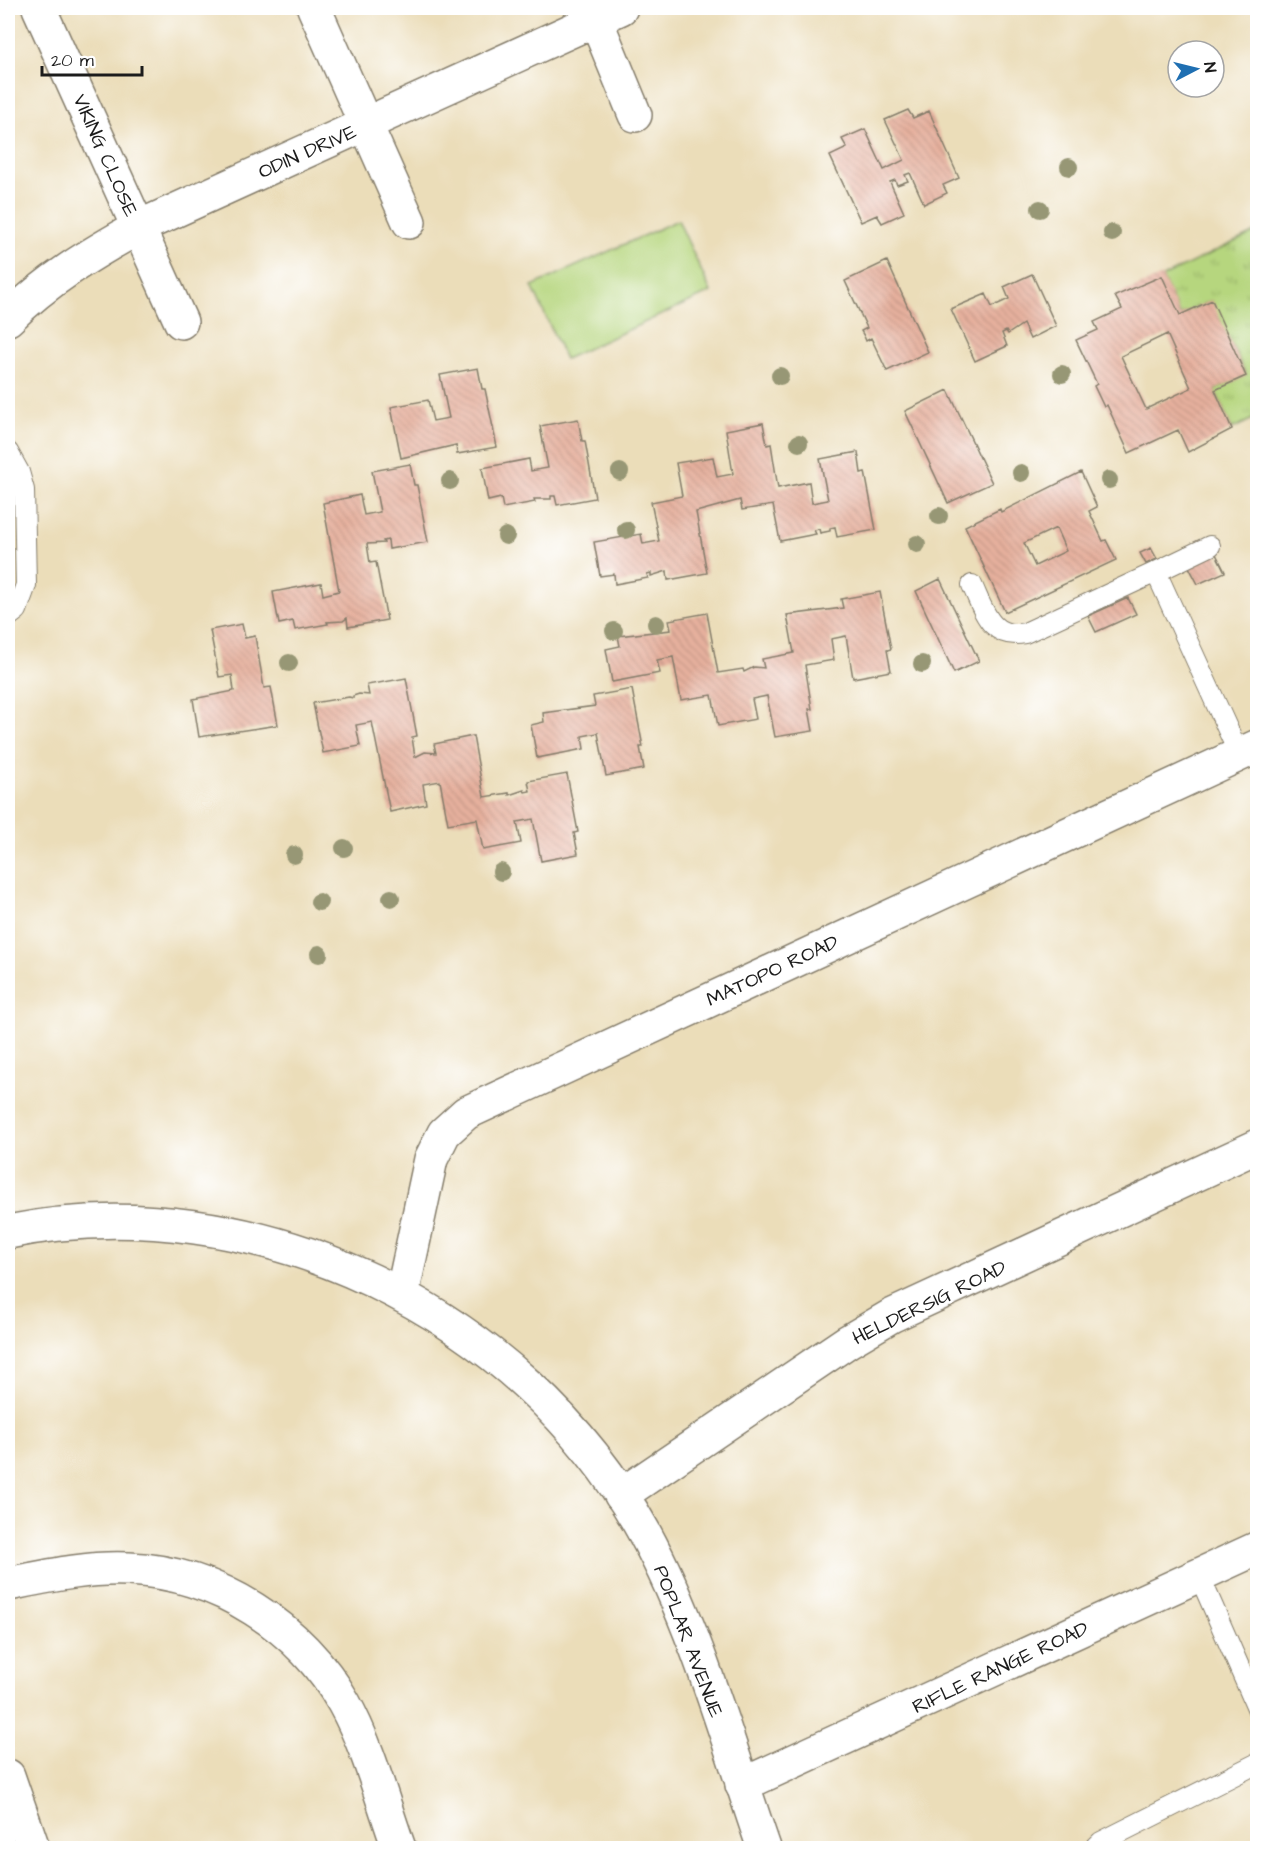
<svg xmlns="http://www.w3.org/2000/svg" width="1265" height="1856" font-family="'Architects Daughter',sans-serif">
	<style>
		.grass { fill: url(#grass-tufts); stroke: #69794d; stroke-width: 1.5 }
		.garden { fill: #b6d67e; stroke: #69794d; stroke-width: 1.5 }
		.building { fill: url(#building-back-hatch); fill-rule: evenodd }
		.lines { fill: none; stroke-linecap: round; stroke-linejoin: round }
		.lane-casing { stroke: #847c6a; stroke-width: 22 }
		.street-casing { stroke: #847c6a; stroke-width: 36 }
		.secondary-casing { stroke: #847c6a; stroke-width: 36 }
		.lane { stroke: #fff; stroke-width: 20 }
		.street { stroke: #fff; stroke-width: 33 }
		.secondary { stroke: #fff; stroke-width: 33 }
		.tree { fill: #979775 }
		.labels { text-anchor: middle; stroke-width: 4.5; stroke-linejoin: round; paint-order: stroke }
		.street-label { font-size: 20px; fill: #1c1c1c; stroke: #fff }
	</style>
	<defs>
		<pattern id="grass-tufts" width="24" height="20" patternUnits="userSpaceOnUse" patternTransform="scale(1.5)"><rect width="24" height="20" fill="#b6d67e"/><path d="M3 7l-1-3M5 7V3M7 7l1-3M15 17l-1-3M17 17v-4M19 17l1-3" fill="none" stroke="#9cb76c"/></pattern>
		<pattern id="building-back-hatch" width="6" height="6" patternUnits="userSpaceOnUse" patternTransform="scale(1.5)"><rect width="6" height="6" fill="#e6b09d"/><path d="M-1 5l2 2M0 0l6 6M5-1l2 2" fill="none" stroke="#c59787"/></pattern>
	</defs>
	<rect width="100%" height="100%" fill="#fff"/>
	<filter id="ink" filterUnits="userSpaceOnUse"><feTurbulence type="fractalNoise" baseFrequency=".0167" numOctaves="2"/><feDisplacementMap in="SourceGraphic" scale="12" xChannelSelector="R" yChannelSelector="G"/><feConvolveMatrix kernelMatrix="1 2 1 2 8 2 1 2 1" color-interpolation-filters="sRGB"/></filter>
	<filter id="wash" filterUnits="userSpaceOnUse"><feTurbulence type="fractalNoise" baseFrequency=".008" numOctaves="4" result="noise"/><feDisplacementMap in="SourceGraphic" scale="24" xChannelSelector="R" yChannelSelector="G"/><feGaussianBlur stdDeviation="1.35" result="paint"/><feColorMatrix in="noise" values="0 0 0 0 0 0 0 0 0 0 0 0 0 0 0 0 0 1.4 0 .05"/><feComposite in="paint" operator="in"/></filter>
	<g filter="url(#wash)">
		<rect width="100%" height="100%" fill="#ebddb9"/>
		<path class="grass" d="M1257,231V417L1232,429L1215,390L1246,375L1211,301L1180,315L1162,277Z"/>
		<path class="garden" d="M678,220L711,292L565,359L532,286Z"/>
		<g id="blocks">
			<path class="building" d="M908,110L913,118L929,111L959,178L943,185L947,193L924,204L910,173L905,175L908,181L897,185L895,180L890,182L904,213L882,223L877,215L861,222L830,156L847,148L842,139L865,129L884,170L904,160L885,120Z
				M887,261L928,352L887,371L871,338L866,341L864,336L861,331L867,328L845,281Z
				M1032,274L1056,326L1030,339L1023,324L1008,334L1006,331L1002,333L1007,346L975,361L951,309L986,294L992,307L1009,299L1004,287Z
				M1162,276L1180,315L1212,300L1246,376L1215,390L1232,429L1188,452L1178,430L1129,453L1107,405L1104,407L1094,386L1097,384L1076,340L1098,330L1094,322L1122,309L1115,296ZM1167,334L1191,388L1146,409L1121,356Z
				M478,368L482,389H485L497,447L457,454L456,445L401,458L391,407L428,400L433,421L449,418L440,375Z
				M948,390L992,483L948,503L905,411Z
				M578,419L582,441H585L595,498L557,505L555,496H551V499H534L535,502L503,508L501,498L488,501L482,468L529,459L531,471L548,468L540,426Z
				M763,423L767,445L771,444L778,488L809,482L812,503L828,500L820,459L858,452L861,473L865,472L876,530L837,537L835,527L830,528V531L820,533L819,529L814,530L816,534L780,541L773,505L742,510L740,500L696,512L707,573L668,580L667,571L651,576V573L647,574L648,578L615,584L614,574L600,576L594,542L641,534L643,544L659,541L651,502L682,496L676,463L713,457L717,477L733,474L726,430Z
				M410,464L414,485H417L428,542L389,549L388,540L383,541L384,543L367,544L370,563L376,562L387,620L348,627L347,618L343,621L327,622L328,624L295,630L293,621L279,624L273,592L321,583L323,595L339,591L323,503L360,495L364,515L380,512L372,471Z
				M1081,472L1097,507L1089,511L1103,541L1106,540L1116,560L1005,612L965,526L1000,509L1001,512ZM1056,528L1066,551L1035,566L1024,543Z
				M1151,548L1157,559L1146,564L1140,553Z
				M1215,552L1225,572L1198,584L1188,565Z
				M940,579L979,661L954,673L916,591Z
				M880,592L891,649L887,650L891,671L853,678L846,636L831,639L834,660L805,665L812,709H809L813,731L775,737L767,696L752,699L756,719L718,726L712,695L681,700L673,657L657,660L660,673L612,682L606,649L620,646L618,636L671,630L669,620L707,613L718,673L743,669L744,672L754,667L764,668L762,659L794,653L787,615L843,608L841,599Z
				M1128,598L1136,614L1096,632L1088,616Z
				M242,624L245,638L255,636L264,688L271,687L278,725L199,737L193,699L234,691L232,675L219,677L210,630Z
				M406,678L417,736L412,737L415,757L425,752L436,753L434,744L473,736L484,797L509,793V795L524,790L525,792L530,791L528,781L567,774L578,832L574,833L578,854L541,861L533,819L517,822L521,843L483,850L477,819L448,824L440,781L423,784L426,804L390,812L372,722L356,725L360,746L323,753L313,703L349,697L353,698V696L359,694L369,695L367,685Z
				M632,689L643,747H640L644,769L606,776L598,733L582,736L584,749L537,758L531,725L544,722L543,713L595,706L593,696Z"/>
		</g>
	</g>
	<g filter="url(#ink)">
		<use href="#blocks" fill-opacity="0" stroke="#847c6a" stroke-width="1.5"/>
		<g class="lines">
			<defs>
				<path id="lane" d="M8,452L19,472L24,490L26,585L17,610L8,617
					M1210,546L1156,572L1239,754
					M972,585C984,611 991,640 1025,633L1156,572
					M1199,1575L1258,1710
					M1095,1848L1101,1842L1258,1763"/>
				<path id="street" d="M39,8L181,322
					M314,8L409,222
					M591,8L635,115
					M8,319C47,280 91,254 139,227L621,8
					M402,1295L431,1159L444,1133L466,1113L1258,746
					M621,1495L847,1342L891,1316L1258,1146
					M8,1584C48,1576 88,1567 129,1569C218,1573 301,1627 344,1703C369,1748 382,1801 399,1848
					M8,1776L33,1848
					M742,1785L1258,1548"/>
				<path id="secondary" d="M8,1232C254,1182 523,1312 644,1532C697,1629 728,1744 764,1848"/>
			</defs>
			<use href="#lane" class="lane-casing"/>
			<use href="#street" class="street-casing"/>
			<use href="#secondary" class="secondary-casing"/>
			<use href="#lane" class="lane"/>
			<use href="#street" class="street"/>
			<use href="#secondary" class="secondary"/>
		</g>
		<g class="tree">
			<circle cx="1069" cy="167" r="9"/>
			<circle cx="1040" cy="209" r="9"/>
			<circle cx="1112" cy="233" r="9"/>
			<circle cx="1062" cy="374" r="9"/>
			<circle cx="780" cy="376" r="9"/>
			<circle cx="799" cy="443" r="9"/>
			<circle cx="620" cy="472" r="9"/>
			<circle cx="1021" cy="473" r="9"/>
			<circle cx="1109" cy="480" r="9"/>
			<circle cx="450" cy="481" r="9"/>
			<circle cx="939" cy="516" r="9"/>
			<circle cx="626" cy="530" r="9"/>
			<circle cx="506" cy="536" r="9"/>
			<circle cx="917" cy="544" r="9"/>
			<circle cx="656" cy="624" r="9"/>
			<circle cx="614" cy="631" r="9"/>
			<circle cx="289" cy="663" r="9"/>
			<circle cx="922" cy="664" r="9"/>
			<circle cx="344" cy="848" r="9"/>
			<circle cx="294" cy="855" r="9"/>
			<circle cx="501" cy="872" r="9"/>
			<circle cx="391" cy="898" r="9"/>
			<circle cx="319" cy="902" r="9"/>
			<circle cx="319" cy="954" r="9"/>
		</g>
	</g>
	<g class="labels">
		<g class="street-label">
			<text transform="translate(307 151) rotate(-24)" y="7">ODIN DRIVE</text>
			<text transform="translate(106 155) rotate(66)" y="7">VIKING CLOSE</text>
			<text transform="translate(772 970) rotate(-25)" y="7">MATOPO ROAD</text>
			<text transform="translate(929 1302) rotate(-26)" y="7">HELDERSIG ROAD</text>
			<text transform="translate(689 1641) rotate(69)" y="7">POPLAR AVENUE</text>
			<text transform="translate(1000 1667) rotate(-25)" y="7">RIFLE RANGE ROAD</text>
		</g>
	</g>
	<rect width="1265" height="1856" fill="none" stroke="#fff" stroke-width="30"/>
	<g transform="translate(1196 69) rotate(83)"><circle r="28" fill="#ffffff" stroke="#a4a4a4" stroke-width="1.5"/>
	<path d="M0-4.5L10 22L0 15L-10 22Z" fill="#1f6fb2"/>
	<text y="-9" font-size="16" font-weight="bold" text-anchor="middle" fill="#1c1c1c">N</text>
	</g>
	<path d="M42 66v9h100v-9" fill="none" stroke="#1c1c1c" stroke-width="3"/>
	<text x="51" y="66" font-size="18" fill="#1c1c1c" stroke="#ffffff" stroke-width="4.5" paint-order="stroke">20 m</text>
</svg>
